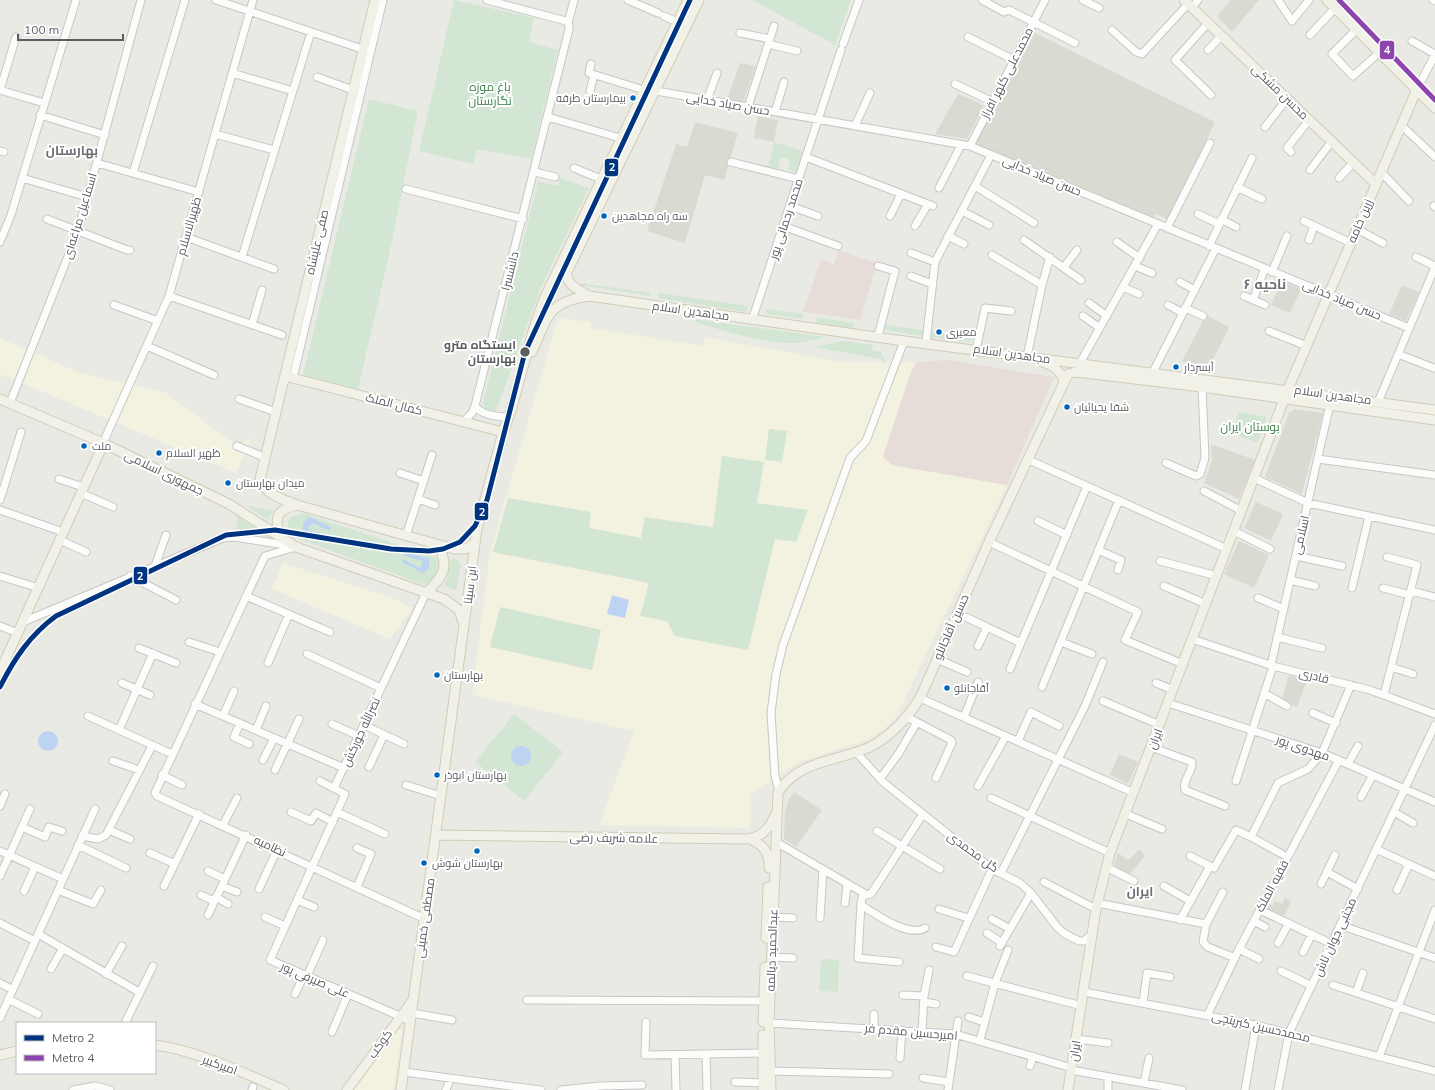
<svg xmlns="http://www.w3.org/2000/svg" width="1435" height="1090" font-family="Mulish,Cairo,sans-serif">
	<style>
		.commercial { fill: #f3f1df }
		.education { fill: #dadad3 }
		.medical { fill: #e6dcd8 }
		.green { fill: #d3e6d3 }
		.water { fill: #bcd4f2 }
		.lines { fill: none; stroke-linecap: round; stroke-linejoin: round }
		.minor-casing { stroke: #c6c6c6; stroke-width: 9 }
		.major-casing { stroke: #d0ccb5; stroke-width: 11 }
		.minor { stroke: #fcfcfb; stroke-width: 7 }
		.major { stroke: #f1f1e8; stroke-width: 9 }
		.metro-1-casing { stroke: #fff; stroke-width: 8 }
		.metro-2-casing { stroke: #fff; stroke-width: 8 }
		.metro-1 { stroke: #003380; stroke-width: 5 }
		.metro-2 { stroke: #8e44ad; stroke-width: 5 }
		.bus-dot { fill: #0065bd; stroke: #fff; stroke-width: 1.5 }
		.stop-dot { fill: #5b5d62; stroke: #fff; stroke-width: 1.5 }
		.labels { text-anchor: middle; stroke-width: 4; stroke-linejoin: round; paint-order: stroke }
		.bus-label { font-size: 11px; fill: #5b5d62; stroke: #fff; text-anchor: start }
		.street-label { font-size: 12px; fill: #5b5d62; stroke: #fff }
		.park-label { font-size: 12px; fill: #3c8048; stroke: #fff }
		.stop-label { font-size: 12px; font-weight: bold; fill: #5b5d62; stroke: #fff; text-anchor: end }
		.neighbourhood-label { font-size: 13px; font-weight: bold; fill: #6c6f74; stroke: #fff }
		.quarter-label { font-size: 14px; font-weight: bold; fill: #6c6f74; stroke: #fff }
		.line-badge { stroke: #fff; stroke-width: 1.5 }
		.badge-label { font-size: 11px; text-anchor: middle; font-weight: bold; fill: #fff }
	</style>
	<rect width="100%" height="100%" fill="#eaeae5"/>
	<path class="commercial" d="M558,318L591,322L590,328L703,346L705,337L842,362H916L883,457L892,465L1007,485L896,717L885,728L869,739L799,762L751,795L750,828L599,825L634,731L472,695L490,552Z
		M0,338L78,372L166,393L237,446L252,438L236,473L0,374Z
		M283,563L392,598L413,608L390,639L272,589Z
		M398,1029L402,1030L393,1090H354Z"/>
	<path class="education" d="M1231,0H1259L1232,32L1217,16Z
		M1031,31L1215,122L1169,220L1156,214L1154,218L973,145Z
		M740,63L756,66L743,102L727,99Z
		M958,94L973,100L984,106L967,139L935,134Z
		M758,116L778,120L774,142L754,138Z
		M695,122L738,133L724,180L705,175L685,243L647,231L676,144L687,147Z
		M1282,281L1301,289L1290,313L1271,305Z
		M1402,285L1419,292L1406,321L1389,314Z
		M1206,315L1229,327L1209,368L1186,366L1187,363L1182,361Z
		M1295,409L1323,413L1302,494L1265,477L1289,413Z
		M1211,444L1255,460L1239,499L1204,483L1212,461Z
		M1256,502L1283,514L1271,541L1244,528Z
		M1239,541L1269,555L1254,588L1224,574Z
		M1289,675L1307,680L1297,707L1282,700Z
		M1119,754L1138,762L1128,784L1110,775Z
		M794,792L822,810L796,847L784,839L785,812L789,799Z
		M1140,849L1145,856L1129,875L1114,865L1118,853L1128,860Z
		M1285,898L1291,901L1283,918L1266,910L1269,904L1273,905L1275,901L1282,904Z"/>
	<path class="medical" d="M839,250L877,264L860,320L803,312L821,260L834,264Z
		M948,360L1054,377L1007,485L892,465L883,457L909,377L916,362Z"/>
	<path class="green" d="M454,0L534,18L529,42L558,50L531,159L477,149L473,164L419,151Z
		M752,0H851L835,45Z
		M369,99L418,111L392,242L358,389L303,375Z
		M774,142L803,151L797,172L788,170L790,160L781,157L778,169L768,166Z
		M560,178L589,188L541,287L496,411L487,410L483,403L538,181L558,186Z
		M581,283L651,293L650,296L579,285Z
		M659,293L748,306L747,312L658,298Z
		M766,309L804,314L803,319L766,314Z
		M817,317L854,323L853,328L816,323Z
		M692,319L827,337C817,339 807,342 796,343C763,344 727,332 696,322Z
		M886,325L923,330L922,336L885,330Z
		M930,332L972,337V342L929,337Z
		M842,341L873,345L872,350L881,352L887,365L881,359L814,347Z
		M1239,412L1267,417L1258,443L1231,433Z
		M769,429L787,431L782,462L765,460Z
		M722,456L764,462L757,503L808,510L796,542L775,539L748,650L675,636L667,621L640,616L649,583L493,552L508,498L591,512L589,528L641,538L645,517L713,527Z
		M245,505L273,511L268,520Z
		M237,512L272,538L237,530Z
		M305,514L436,557C441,567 436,581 425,585L293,537L288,528V520L294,515Z
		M450,559H456L461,564L456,591L444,585L447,578Z
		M500,607L601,630L592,670L490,647Z
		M514,714L563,752L524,801L475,762Z
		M821,959L839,960L838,992L819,991Z"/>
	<path class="water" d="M309,517L331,527L330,531L312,523L308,530L328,535L327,537L303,533V523Z
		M405,553L429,558V568L423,573L402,562L403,559L420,568L423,561L404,556Z
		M612,595L629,600L625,618L607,614Z
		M38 741a10 10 0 1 1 20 0a10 10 0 1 1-20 0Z
		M511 756a10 10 0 1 1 20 0a10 10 0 1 1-20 0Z"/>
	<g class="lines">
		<defs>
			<path id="minor" d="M216,0L368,51
				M628,0L658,13
				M982,0L1004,12L1009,10L1075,43
				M1083,0L1099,8
				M1278,0L1292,21L1309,0
				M1433,0L1435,1
				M1192,8L1198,0
				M664,16L677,22
				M568,23L574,0
				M1208,23L1175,60L1211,95
				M1357,29L1332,54L1353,76L1380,52
				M1112,30L1136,52L1142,54L1188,4
				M740,33L770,39
				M1310,35L1335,8
				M968,37L1014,60
				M1412,41L1435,54
				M768,44L797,51
				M843,44L859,0
				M1208,50L1221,36
				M591,64L589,73L644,90
				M232,73L293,91
				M317,77L353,90
				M955,84L993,102
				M1417,89L1435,55
				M0,90L16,37
				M0,90L44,103
				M590,91L594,75
				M656,91L970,146L1409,328
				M707,100L717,73
				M748,107L774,26
				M775,112L784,82
				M40,115L105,135
				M548,117L620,138
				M1401,125L1435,157
				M855,126L870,93
				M1265,127L1287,99
				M215,134L274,150
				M970,146L1045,0
				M0,151L4,152
				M1291,152L1287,148L1309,120
				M806,157L933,206
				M731,162L799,179
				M97,163L199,192
				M574,168L601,179
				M1310,170L1332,141
				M535,172L555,177
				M1381,172L1409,201
				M133,173L185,0
				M22,178L87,197
				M1339,178L1354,162
				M975,186L1034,223
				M1237,187L1262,199
				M939,188L961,145
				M406,189L523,219
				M790,206L818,216
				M1434,206L1435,207
				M962,211L989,225
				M1198,214L1219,224
				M890,216L901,194
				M47,219L127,250H130
				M1221,219L1236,227
				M1304,221L1351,243
				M783,226L838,246
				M915,226L928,204
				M1167,228L1210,143
				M1357,229L1383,243
				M948,236L964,244
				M186,237L274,269
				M1024,240L1081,280
				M1309,240L1314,226
				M0,242L11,215L76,0
				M1117,242L1140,258
				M1209,246L1252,158
				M911,253L935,262
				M992,255L1042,285
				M242,257L311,32
				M1416,257L1435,266
				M878,266L895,271L878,336
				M1135,266L1152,273
				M1064,267L1077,250
				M1272,272L1287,236
				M911,276L932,284
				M1180,282L1195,290
				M1123,287L1139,294
				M169,296L282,335
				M1244,296L1265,305
				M1253,300L1265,268
				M1089,303L1107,316
				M114,305L158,321
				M1168,305L1183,313
				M1185,308L1203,316
				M1083,316L1100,328
				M752,320L841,50
				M252,325L262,290
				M1269,331L1307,346
				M926,343L935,262L991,155
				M147,346L214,375
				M976,350L985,308L1011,311
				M1398,354L1434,368
				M1027,357L1042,285L1050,257
				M1080,363L1158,224
				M1153,372L1216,248
				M293,378L383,0
				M239,399L276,412
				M1378,402L1435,267
				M10,403L78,231L141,0
				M475,406C482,415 498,417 509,417
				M463,422L472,413L475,406L569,29V25L566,21L487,0
				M103,443L169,296L253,0
				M237,446L264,457
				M1318,459L1435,475
				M1029,460L1227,549
				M1166,463L1196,476L1200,474L1205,458L1202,387
				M400,473L424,481
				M1254,478L1308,503L1435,530
				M59,479L83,487
				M1204,491L1242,511
				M81,493L113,507
				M418,499L435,505
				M0,500L21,432
				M0,510L63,532
				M1038,521L1067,535
				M1234,531L1270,549
				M406,536L432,455
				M60,540L86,552
				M989,542L1138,612L1125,640L1183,664
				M296,547L265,556L155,793L157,796L425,919
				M1098,550L1121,560L1118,570
				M1296,556L1342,566
				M1160,561L1217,576
				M155,566L166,535
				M0,576L39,588
				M130,576L176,600
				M1290,580L1315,586
				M1164,586L1206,604
				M1352,588L1369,516
				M1383,588L1410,595
				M1411,591L1435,597
				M246,596L330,632
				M1258,598L1284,609
				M957,613L1021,643
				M23,622L223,538L234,537L292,546
				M0,626L18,633
				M1277,637L1322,648
				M1192,639L1273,666L1370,690L1435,714
				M189,642L220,652
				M1061,642L1092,654
				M978,646L987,627
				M139,648L176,663
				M307,654L381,688
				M937,659L967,672
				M268,663L289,614
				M1271,665L1330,404
				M1391,667L1413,674
				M1010,669L1087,486
				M122,683L150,695
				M1156,683L1173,690
				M1042,687L1119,500
				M1264,693L1287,706
				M1384,695L1417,565L1387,557
				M920,698L1134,793
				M1103,701L1160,725
				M1168,703L1322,753L1435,802
				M195,704L344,768
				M1313,713L1336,723
				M88,716L172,754
				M223,716L234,691
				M907,717L951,740L952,743L936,778
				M964,717L978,682
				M240,723L234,737L249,744
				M332,724L359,736
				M364,725L404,744
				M119,730L153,653
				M256,730L266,706
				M1018,741L1031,712L1059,726
				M1151,747L1192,762C1193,772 1182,780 1185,790L1225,806
				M856,752L883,782L923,814L992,869L1020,883L1031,893L1057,927L1065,934L1079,941H1084L1091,935
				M263,760L274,738
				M113,761L139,770
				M1348,764L1358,746
				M369,767L384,735
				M275,770L299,719
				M162,775L182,785
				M880,779L899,753L917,722
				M320,781L345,794L270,960L411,1021
				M1236,781L1273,666
				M406,785L441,796
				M978,786L1006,736
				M334,788L426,593
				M779,791L775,776L771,713L776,674L783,645L850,458L866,441L904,341
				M1361,797L1373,775
				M991,798L1110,853
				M0,806L5,794
				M291,812L311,821L316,813L333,822
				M337,812L385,834
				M1394,812L1413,823
				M1126,814L1162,829
				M223,825L237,798
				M22,827L45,837L49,827L62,831
				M109,830L130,839
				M877,831L940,869
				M82,836L98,839L106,835L152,746
				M1251,837L1282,854
				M776,842L867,895L871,894L923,814
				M78,845L126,868
				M357,848L371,854L357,887
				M1376,849L1435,876
				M0,851L63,879
				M150,853L175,864
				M1190,856L1214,868L1236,830L1251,837L1278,783L1308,769L1322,753L1351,685
				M1106,867L1134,881
				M208,871L225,879
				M1327,872L1358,889
				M1001,873L1085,706L1103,662
				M0,876L30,809
				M1044,882L1096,909
				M1321,884L1335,855
				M164,886L199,814
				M222,886L237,892
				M1164,886L1190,901
				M259,889L277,850
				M58,890L93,904L101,890
				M1397,890L1409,864
				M24,891L35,867
				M1223,892L1206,924L1203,942L1208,947L1235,958
				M201,895L214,901
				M863,895L861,903L858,958L899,962
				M216,897L228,904
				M297,900L314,907
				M845,903L847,884
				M1097,903L1206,924
				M861,905C876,914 908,938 925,928
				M939,909L968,918
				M1260,910L1332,944
				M208,915L246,835
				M265,917L285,926
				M773,917L793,918
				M820,918L823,870
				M992,919L1010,929
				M1180,920L1210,866
				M1254,921L1265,927
				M0,923L35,941
				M1340,925L1435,958
				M987,933L1002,943
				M38,934L139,992
				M1278,943L1289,923
				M1000,946L1031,893
				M936,947L954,952L992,869
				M1239,949L1259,959
				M1303,952L1312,934
				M771,957L793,958
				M51,969L63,948
				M1281,971L1312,986
				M106,974L122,946
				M307,976L323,940
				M967,976L1082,1006
				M0,983L13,990
				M1333,985L1435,1019
				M1084,992L1256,1025L1435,1071
				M1356,993L1363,973
				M295,994L304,975
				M903,995L924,996
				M8,999L38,1014
				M527,1000L763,1001
				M924,1002L936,1004
				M1143,1003L1147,973L1170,977
				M412,1013L452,1020
				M1208,1014L1239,949L1339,760
				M969,1017L984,1022
				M0,1018L95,809
				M646,1022L645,1055L763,1053
				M125,1023L153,966
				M769,1023L955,1034L1072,1068
				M874,1028V1014
				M922,1031L924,996L929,970
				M332,1032L348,994
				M1077,1039L1108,1043
				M980,1040L995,983L1008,950
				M706,1054L707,1090
				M675,1055L676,1090
				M1379,1057L1435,910
				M900,1058L902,1030
				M1030,1066L1033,1056
				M1071,1070L1182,1090
				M770,1071L889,1074
				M404,1072L541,1090
				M1108,1077V1090
				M923,1078L949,1082
				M735,1082L763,1083
				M1144,1083L1149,1058
				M73,1090L95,1086L110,1090
				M252,1090L253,1087
				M446,1090L450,1079
				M561,1090L600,1086L642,1085
				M948,1090L958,1021
				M1245,1090L1256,1025
				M1278,1090L1289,1033L1435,725"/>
			<path id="major" d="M375,0L260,479C265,495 283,499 297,505L454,549H466L475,543
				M1184,0L1376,184
				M1327,0L1435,108
				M589,296C580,290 565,285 567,272L699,0
				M532,352C548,317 547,302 589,296L904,341L1435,410
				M1042,362C1053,365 1060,370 1064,381
				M285,376L503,432
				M0,399L103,443L229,504L296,547L444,599L459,610L464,625
				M280,536C274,517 276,510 297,505
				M426,593C443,577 450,567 438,545
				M0,672L101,449L107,445
				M436,835L746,839C761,838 770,828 775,815
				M750,839C763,845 770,852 769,868
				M766,938L768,887
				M763,1022L765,967
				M763,1035V1090
				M155,1045C199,1051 243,1073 284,1090
				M0,1055L17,1051
				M347,1090L413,1000
				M401,1090L477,529L503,432L511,411L533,331L544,299L688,0
				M771,1090L769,1023L778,793C797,760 840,761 870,747C891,736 908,717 920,698L989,542L1068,374L1076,372L1202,387L1435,420
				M1068,1090L1096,909L1110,853L1288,389L1417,89"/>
		</defs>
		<use href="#minor" class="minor-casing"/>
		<use href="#major" class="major-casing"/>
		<use href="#minor" class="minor"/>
		<use href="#major" class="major"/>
		<defs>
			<path id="metro-1" d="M0,687C14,659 30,635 56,616L226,535L275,530L391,549L429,551L443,549L460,542L475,526L487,500L525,352L690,0"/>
			<path id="metro-2" d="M1339,0L1435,100"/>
		</defs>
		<use href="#metro-1" class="metro-1-casing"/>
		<use href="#metro-2" class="metro-2-casing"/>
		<use href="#metro-1" class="metro-1"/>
		<use href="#metro-2" class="metro-2"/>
	</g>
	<g class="bus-dot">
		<circle cx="633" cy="98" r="3.5"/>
		<circle cx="604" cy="216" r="3.5"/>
		<circle cx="939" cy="332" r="3.5"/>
		<circle cx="1176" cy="367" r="3.5"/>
		<circle cx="1067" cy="407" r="3.5"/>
		<circle cx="84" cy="446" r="3.5"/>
		<circle cx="159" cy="453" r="3.5"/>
		<circle cx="228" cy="483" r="3.5"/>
		<circle cx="437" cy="675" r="3.5"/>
		<circle cx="947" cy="688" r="3.5"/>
		<circle cx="437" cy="775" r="3.5"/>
		<circle cx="477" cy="851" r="3.5"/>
		<circle cx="424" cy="863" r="3.5"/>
	</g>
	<circle class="stop-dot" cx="525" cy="352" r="5.5"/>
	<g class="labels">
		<g class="bus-label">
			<text x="626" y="102" text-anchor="end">بیمارستان طرفه</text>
			<text x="612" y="220">سه راه مجاهدین</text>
			<text x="946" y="336">معیری</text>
			<text x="1184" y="371">آبسردار</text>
			<text x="1074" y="411">شفا یحیائیان</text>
			<text x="92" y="450">ملت</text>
			<text x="166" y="457">ظهیر السلام</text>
			<text x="236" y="487">میدان بهارستان</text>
			<text x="444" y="679">بهارستان</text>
			<text x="954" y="692">آقاجانلو</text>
			<text x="444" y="779">بهارستان ابوذر</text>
			<text x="432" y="867">بهارستان شوش</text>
		</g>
		<g class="street-label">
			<text transform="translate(1007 73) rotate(-63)" y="4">محمدعلی کلهر افراز</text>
			<text transform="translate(1280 92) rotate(44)" y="4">محسن مشکی</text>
			<text transform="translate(728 104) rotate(10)" y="4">حسن صیاد خدایی</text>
			<text transform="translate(1042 176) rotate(23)" y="4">حسن صیاد خدایی</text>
			<text transform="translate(80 216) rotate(-73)" y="4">اسماعیل مراغه‌ای</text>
			<text transform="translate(786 219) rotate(-72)" y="4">محمد رحمانی پور</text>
			<text transform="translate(1360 221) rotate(-67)" y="4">زرین خامه</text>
			<text transform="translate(189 226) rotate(-74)" y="4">ظهیرالاسلام</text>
			<text transform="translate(317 242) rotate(-77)" y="4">صفی علیشاه</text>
			<text transform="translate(510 271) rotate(-76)" y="4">دانشسرا</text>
			<text transform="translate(1342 300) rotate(23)" y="4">حسن صیاد خدایی</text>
			<text transform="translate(691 311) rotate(8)" y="4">مجاهدین اسلام</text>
			<text transform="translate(1012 354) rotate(8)" y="4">مجاهدین اسلام</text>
			<text transform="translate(1333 395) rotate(8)" y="4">مجاهدین اسلام</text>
			<text transform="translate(394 404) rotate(14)" y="4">کمال الملک</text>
			<text transform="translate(164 473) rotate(26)" y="4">جمهوری اسلامی</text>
			<text transform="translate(1301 535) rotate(-77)" y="4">اسلامی</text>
			<text transform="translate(470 585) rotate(-83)" y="4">ابن سینا</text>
			<text transform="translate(951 627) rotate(-66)" y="4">حسین آقاجانلو</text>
			<text transform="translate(1314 676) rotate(14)" y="4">قادرى</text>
			<text transform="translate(361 732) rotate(-65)" y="4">نصرالله جورکش</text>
			<text transform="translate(1155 739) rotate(-69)" y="4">ایران</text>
			<text transform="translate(1303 748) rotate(19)" y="4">مهدوی پور</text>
			<text transform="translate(614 838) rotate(1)" y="4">علامه شریف رضی</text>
			<text transform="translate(270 846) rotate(25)" y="4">نظامیه</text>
			<text transform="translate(973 852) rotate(36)" y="4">گل محمدی</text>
			<text transform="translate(1272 886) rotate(-62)" y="4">فقیه الملک</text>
			<text transform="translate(425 918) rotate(-82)" y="4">مصطفی خمینی</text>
			<text transform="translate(1335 937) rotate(-65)" y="4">مجتبی جوان تاش</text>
			<text transform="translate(772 950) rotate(-88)" y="4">عبدالحمید دیالمه</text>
			<text transform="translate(315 980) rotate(23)" y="4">علی صیرفی پور</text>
			<text transform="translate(1261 1027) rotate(13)" y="4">محمدحسین کبریتچی</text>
			<text transform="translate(911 1032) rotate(5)" y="4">امیرحسین مقدم فر</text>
			<text transform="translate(380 1044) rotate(-54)" y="4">کوکب</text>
			<text transform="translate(1075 1051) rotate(-81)" y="4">ایران</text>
			<text transform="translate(220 1065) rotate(20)" y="4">امیرکبیر</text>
		</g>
		<g class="park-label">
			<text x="490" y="91">باغ موزه<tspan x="490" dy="14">نگارستان</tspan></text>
			<text x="1250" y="431">بوستان ایران</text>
		</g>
		<g class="stop-label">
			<text x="516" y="349">ایستگاه مترو<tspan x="516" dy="14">بهارستان</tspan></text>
		</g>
		<g class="neighbourhood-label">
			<text x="72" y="155">بهارستان</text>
			<text x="1140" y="896">ایران</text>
		</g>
		<g class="quarter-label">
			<text x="1265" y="289">ناحیه ۶</text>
		</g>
	</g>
	<g class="line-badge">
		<rect x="1379" y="40" width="16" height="20" rx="4" fill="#8e44ad"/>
		<rect x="604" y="158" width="15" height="19" rx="4" fill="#003380"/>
		<rect x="474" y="502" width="15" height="19" rx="4" fill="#003380"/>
		<rect x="133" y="566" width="15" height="19" rx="4" fill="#003380"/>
	</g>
	<g class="badge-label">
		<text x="1387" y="54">4</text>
		<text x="612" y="171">2</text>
		<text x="482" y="516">2</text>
		<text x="140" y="580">2</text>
	</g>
	<rect x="16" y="1022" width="140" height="52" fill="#ffffff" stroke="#bdbec0"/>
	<rect x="24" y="1035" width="20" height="6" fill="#003380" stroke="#bdbec0"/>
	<text x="52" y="1042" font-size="12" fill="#5b5d62">Metro 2</text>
	<rect x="24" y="1055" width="20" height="6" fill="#8e44ad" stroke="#bdbec0"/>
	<text x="52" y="1062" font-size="12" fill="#5b5d62">Metro 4</text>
	<path d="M18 34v6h105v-6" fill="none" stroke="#5b5d62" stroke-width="2"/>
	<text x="24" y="34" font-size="12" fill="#5b5d62" stroke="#ffffff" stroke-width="3" paint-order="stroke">100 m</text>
</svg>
